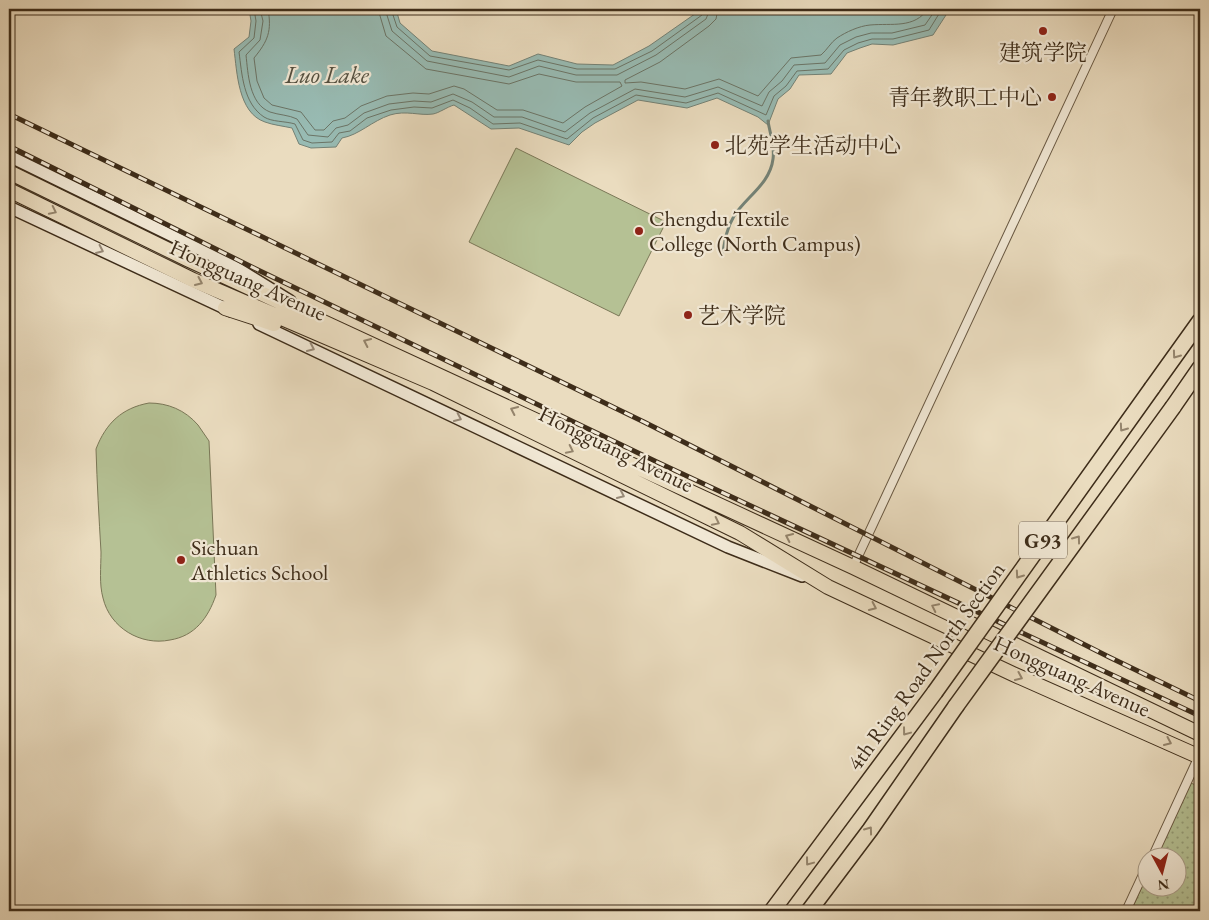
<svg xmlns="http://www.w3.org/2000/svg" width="1209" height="920" font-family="'EB Garamond','Noto Serif SC',serif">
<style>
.grass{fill:url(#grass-dots);stroke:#7a7757}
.garden{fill:#b5c194;stroke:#7a7757}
.water{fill:#98bbb3;stroke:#748276}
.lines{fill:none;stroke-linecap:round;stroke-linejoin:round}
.shore{stroke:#6b7466;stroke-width:1}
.stream{stroke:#748276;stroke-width:3}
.minor-casing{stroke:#695943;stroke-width:10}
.secondary-casing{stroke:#3e2d1a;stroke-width:14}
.trunk-casing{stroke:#3e2d1a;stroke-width:16}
.motorway-casing{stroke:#3e2d1a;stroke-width:18}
.minor{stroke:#f1e8d5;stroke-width:8}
.secondary{stroke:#f1e8d5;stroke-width:11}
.trunk{stroke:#eadcbf;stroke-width:14}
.motorway{stroke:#eadcbf;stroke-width:15}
.rail-casing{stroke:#3e2d1a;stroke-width:5}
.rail{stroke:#f1e8d5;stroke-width:3;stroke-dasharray:9;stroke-linecap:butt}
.motorway-bridge-casing{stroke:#3e2d1a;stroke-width:18;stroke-linecap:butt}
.motorway-bridge{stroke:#eadcbf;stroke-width:15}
.oneway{stroke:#94846c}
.oneway2{stroke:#988a78}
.poi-dot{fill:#8f2418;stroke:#f1e8d5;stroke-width:2}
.labels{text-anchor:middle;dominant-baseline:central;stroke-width:4.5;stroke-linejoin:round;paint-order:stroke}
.shield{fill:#f1e8d5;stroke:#746552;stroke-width:1}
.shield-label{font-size:21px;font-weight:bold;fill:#3e2d1a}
.poi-label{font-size:22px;fill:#3e2d1a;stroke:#f1e8d5;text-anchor:start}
.street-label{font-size:22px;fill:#3e2d1a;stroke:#f1e8d5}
.water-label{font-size:24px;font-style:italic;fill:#545040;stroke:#f1e8d5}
</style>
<defs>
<pattern id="grass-dots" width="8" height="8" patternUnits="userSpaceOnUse" patternTransform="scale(1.25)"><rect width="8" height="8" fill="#b5c194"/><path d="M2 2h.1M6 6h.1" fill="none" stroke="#959d78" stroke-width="1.8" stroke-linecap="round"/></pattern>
</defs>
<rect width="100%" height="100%" fill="#eadcbf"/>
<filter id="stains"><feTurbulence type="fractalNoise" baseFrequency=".004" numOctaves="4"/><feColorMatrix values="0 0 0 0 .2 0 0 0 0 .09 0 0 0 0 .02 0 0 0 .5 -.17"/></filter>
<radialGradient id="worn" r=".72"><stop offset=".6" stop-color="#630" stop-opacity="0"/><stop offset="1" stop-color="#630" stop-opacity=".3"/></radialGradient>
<path class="grass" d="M1191,783L1200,787V911H1131L1146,878V888H1176V858L1156,857Z"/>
<path class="garden" d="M516,148L666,222L619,316L469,242Z
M149,403C168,403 185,410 198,425C202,430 205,436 209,441L216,595C208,618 195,636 170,640C141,646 110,628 103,598C99,584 101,567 101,552C99,518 97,483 96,449C106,423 122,408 149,403Z"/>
<path class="water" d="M249,9H396L400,23L432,51L509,66L538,54L577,64L613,65L649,46L702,9H948L946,15L933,35L893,45L872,44L860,48L847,53L831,74L799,75L790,89L778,99L768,125L758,117L717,98L687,108L638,100L595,123L582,132L569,145L519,128L491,129L454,105C447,107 439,113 433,114C420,116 406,110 390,115C372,121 359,135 342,138L336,147L311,148L299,144L292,128C283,126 273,125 265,122C238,113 237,72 234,49L249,37L251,21Z"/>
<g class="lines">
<path class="shore" d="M254,9L256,21L254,38L239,52C242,74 243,103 264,117C272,122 285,121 295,124L303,140L312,143L332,142L339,133L350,131L367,118L391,110L414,107L432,108L453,100L470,108L493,124L520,123L567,139L593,118L636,95L686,103L718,93L766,115L774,96L786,86L797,71L828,69L844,50L858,43L872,39H893L929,30L942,9
M260,9L263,21L260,40L246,55C248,73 249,104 270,112C279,115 289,115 297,119L308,135L328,137L336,128L348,125L364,113L389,104L414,101L431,102L453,94L472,102L494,117H522L565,132L590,113L635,89L685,97L718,87L762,106L769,92L782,81L794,65L825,63L840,45L856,37L871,33H892L925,25L936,9
M268,9C272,31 268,41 254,58L257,81L264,98L272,105L301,112L315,130H324L333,121L345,118L361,106L387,96L413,93L429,94L454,86L464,89L497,110H523L563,123L585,107L622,86L620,82H576L539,74L509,84L426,69L386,36L378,9
M385,9L392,31L427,61L509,77L539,66L576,75H617L656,55L706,19L710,9
M391,9L397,27L430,56L509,70L538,60L577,69H615L652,51L702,15L704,9
M718,9L716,19L709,26L660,62L625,80V83L641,82L685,89L719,79L758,96L791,58L821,55C827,50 831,42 837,38C846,32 859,26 870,25C892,23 914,29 928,9"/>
<path class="stream" d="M723,252C725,239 727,228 734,216C746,197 770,184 773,159C775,146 770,134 768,121"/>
<defs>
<path id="minor" d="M853,567L1113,9
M1152,858L1199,756
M1126,911L1146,868"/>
<path id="secondary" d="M9,156L230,264L290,301
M9,207L231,311
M259,324L728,547L802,576"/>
<path id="trunk" d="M9,172L187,259L853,567L1200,734
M9,190L193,280L433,383L740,533L828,587L1013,674L1200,757
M225,308L274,324"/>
<path id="motorway" d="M1152,388L1200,321
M1173,407L1200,368
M772,911L935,692
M809,911L870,830L956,706"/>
</defs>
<use href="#minor" class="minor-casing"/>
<use href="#secondary" class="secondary-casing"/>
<use href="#trunk" class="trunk-casing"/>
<use href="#motorway" class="motorway-casing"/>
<use href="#minor" class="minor"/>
<use href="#secondary" class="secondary"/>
<use href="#trunk" class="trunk"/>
<use href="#motorway" class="motorway"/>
<defs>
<path id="rail" d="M9,114L644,422L1109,657L1200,701
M9,146L258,270L657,462L1200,716"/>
</defs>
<use href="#rail" class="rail-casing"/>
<use href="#rail" class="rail"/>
<defs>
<path id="motorway-bridge" d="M935,692L1152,388
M956,706L1173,407"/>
</defs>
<use href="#motorway-bridge" class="motorway-bridge-casing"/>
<use href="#motorway-bridge" class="motorway-bridge"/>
</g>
<defs><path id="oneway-chevron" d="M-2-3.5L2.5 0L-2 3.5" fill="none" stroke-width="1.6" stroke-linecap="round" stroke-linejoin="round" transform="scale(1.25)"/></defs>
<g class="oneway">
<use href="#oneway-chevron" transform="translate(53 211) rotate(26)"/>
<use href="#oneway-chevron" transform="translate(199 282) rotate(24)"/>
<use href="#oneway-chevron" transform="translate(367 342) rotate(-155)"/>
<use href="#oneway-chevron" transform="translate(1176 355) rotate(126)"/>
<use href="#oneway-chevron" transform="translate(514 410) rotate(-155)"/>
<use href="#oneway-chevron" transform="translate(1123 428) rotate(125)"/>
<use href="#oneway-chevron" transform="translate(570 450) rotate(26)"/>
<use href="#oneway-chevron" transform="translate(716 522) rotate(26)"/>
<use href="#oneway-chevron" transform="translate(789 537) rotate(-155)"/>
<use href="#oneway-chevron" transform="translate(1077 539) rotate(-54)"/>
<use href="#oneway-chevron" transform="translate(1019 575) rotate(125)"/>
<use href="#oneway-chevron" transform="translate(873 607) rotate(25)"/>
<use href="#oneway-chevron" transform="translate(935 607) rotate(-154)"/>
<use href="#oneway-chevron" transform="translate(1019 677) rotate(24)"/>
<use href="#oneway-chevron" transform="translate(906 732) rotate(127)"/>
<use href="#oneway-chevron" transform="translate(1168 742) rotate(24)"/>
<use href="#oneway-chevron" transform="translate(869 830) rotate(-54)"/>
<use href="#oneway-chevron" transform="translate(809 862) rotate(127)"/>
</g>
<g class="oneway2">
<use href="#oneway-chevron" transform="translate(100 250) rotate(25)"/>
<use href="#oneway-chevron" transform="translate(311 348) rotate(25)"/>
<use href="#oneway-chevron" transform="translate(458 418) rotate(25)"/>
<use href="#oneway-chevron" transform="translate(621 495) rotate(25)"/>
</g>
<g class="poi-dot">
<circle cx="1043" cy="31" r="5"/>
<circle cx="1052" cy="97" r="5"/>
<circle cx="715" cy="145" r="5"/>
<circle cx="639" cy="231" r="5"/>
<circle cx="688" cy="315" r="5"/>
<circle cx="181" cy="560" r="5"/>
</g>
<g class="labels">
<rect class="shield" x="1019" y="521.5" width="48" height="37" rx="4"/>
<g class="shield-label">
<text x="1043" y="540">G93</text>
</g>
<g class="poi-label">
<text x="1043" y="52" text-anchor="middle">建筑学院</text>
<text x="1042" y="97" text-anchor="end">青年教职工中心</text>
<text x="725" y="145">北苑学生活动中心</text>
<text x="649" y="218">Chengdu Textile<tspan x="649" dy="25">College (North Campus)</tspan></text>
<text x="698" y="315">艺术学院</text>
<text x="191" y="547">Sichuan<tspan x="191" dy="25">Athletics School</tspan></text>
</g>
<g class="street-label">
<text transform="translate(248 280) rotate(24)">Hongguang Avenue</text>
<text transform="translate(616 449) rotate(26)">Hongguang Avenue</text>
<text transform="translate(926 666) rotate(-54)">4th Ring Road North Section</text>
<text transform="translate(1072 676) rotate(24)">Hongguang Avenue</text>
</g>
<g class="water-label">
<text x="327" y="74">Luo Lake</text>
</g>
</g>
<rect width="1209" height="920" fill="none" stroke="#eadcbf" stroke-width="30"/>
<rect x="10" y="10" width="1189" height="900" fill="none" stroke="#3e2d1a" stroke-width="2.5"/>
<rect x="15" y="15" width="1179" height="890" fill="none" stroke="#3e2d1a"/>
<g transform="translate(1162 872) rotate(173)"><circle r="24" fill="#f1e8d5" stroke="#a99d8a"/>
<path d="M0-4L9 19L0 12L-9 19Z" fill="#8f2418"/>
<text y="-8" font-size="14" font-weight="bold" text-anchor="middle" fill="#3e2d1a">N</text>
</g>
<rect width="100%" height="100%" filter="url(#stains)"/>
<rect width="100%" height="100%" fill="url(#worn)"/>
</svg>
